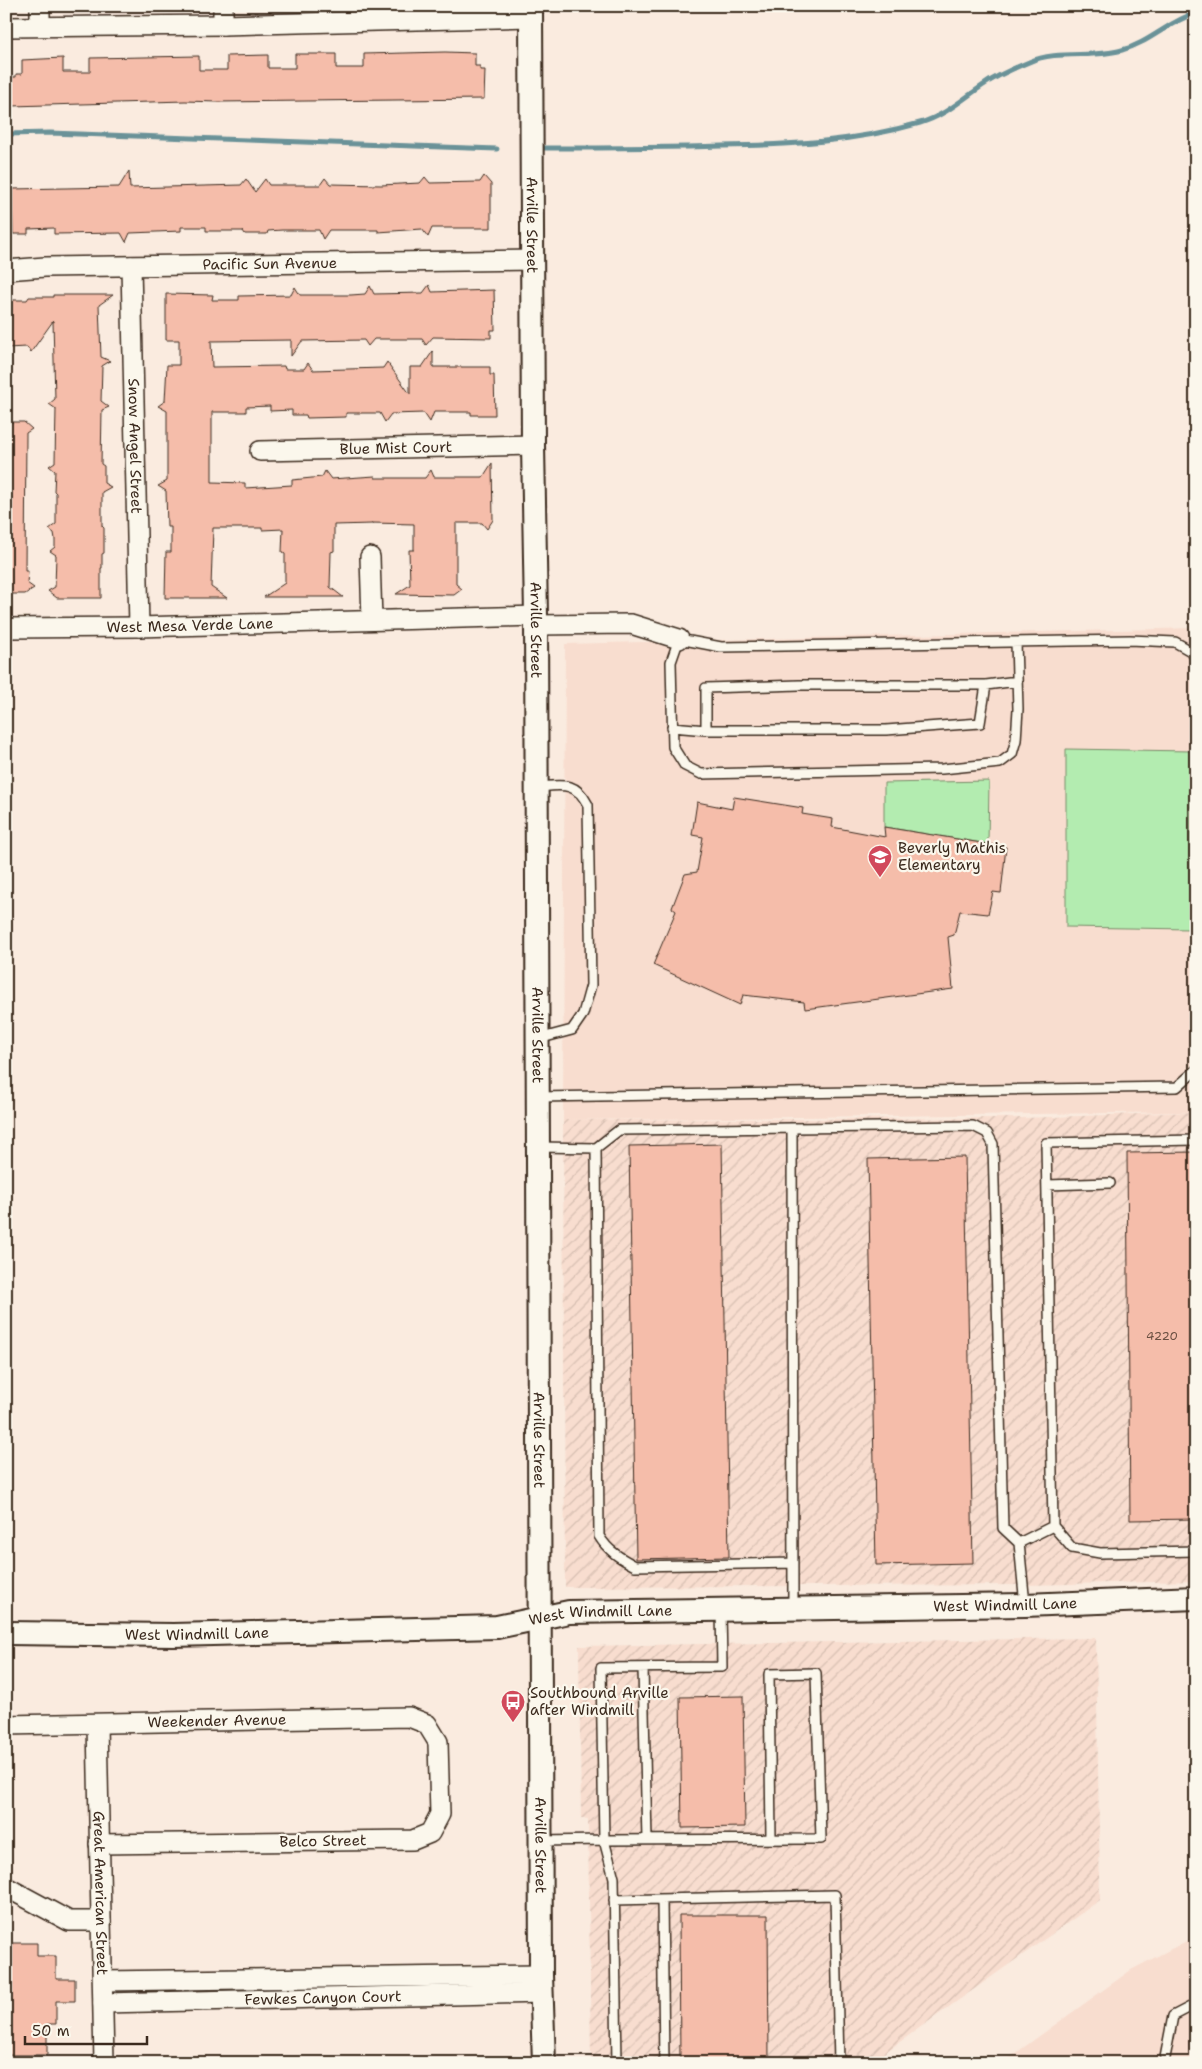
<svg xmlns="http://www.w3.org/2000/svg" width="1202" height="2069" font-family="'Shantell Sans',sans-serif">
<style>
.built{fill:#f8ddcf}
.industrial{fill:url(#industrial-furrows)}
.green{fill:#b3ecb0;stroke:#778b67}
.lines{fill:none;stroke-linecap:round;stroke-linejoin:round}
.stream{stroke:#6a9298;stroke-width:5}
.building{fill:#f5bdaa;stroke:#3b2a1e}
.service-casing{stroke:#3b2a1e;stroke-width:12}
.minor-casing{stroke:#3b2a1e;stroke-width:22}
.tertiary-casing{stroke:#3b2a1e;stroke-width:26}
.service{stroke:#fbf7ec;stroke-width:9}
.minor{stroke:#fbf7ec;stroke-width:19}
.tertiary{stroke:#fbf7ec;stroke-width:22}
.labels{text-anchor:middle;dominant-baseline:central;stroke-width:4.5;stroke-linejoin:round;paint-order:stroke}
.number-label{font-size:12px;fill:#6a4f41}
.street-label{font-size:15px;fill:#3b2a1e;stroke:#fbf7ec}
.poi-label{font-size:15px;fill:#3b2a1e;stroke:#fbf7ec;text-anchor:start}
</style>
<defs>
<pattern id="industrial-furrows" width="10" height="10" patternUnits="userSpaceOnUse" patternTransform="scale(1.25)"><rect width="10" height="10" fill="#f8ddcf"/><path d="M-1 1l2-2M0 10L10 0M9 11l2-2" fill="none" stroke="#d6beb1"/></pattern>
</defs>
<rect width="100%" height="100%" fill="#faebdf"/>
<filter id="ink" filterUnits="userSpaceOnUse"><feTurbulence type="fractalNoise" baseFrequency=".02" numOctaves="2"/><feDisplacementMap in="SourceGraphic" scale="10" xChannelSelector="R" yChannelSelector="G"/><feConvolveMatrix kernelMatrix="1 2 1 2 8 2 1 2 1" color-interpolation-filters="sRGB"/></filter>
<g filter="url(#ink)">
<path class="built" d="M1196,628V1112L563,1120L565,644Z
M1196,1936V2063H1002L1131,1970Z"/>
<path class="industrial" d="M1196,1112V1581L1025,1585L565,1587L563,1120L1023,1118Z
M1096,1638L1100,1900L870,2063H591L588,1819L581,1818L579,1646Z"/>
<path class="green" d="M1066,749L1191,751L1190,929L1066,927Z
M989,781L988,844L884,827V783Z"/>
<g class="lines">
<path class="stream" d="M6,134L50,133L497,149
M540,148C601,148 661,148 722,146C791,145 854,142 920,123C943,117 963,99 982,86C996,76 1012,69 1029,62C1058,49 1092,59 1122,50C1149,43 1169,21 1196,13"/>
</g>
<path class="building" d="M445,52L475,53V66H480V70H485L484,99L217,102L185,101L12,106V77H16V74H22V60L63,58V72H90V58L199,56V70H227V56L268,55V68H295V54H336V68H364V54Z
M129,171L130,188L241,185L246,179L255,192L265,179L269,185H320L325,178L330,184L381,185L420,183L425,177L430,183L480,182L484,176L491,184V228H432L428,237L422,229L378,232V230H329L323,239L319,230H282L268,231L267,234H245L243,231H206V227H181V231L130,233L126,242L121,233L54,234V228L28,229V234H13L12,189L119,187Z
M429,285L432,292L494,290L495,330H491V338L433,337L426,345L422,339H374L368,346L364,340L302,341L291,356V340L211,341L212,367L284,366L285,369H304L308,363L313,370L383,368L387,362L410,394V367H422L433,351V367H490V375H494L495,415H471V412H434L430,422L424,413L391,414L385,422L380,413H346V417L307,418L306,415H292V410L270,411V406L246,407V412H212V482L245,483V488L292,485V480L322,477L325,471L331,479L375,476V478H425L431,470L434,477H483L492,463L493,520L487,529L482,523H456V584L462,589L454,595L396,594L410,585L409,550H414V524L372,523V524L334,525V551L331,552L330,587L343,597H264L285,583V554L282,552L283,529L262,530V528H213L211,587L227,598H165L166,552H171V527H167L166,491L158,486L167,481V411L158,406L165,401L167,365H179V340H166V294L213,295L212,300H239V296L291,295L295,287L300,295H351L365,294L370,286L374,294L423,293Z
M53,295H113L99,305L101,357L110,361L102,366L101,401L109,407L102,410L101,464L104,466V483L111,487L102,492V526L104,528V553L102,554V568H101V598H57L48,591L55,587L56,555L50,551L55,547V539L54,533L49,529L56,524V493L54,491L55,471L49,466L55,462L56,409L49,404L55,399L53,321L31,352L27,347L6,348V300H27L29,297H53Z
M6,422H24L32,429L26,433L25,571H28L27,583L34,588L25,594H6Z
M734,797L803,808L802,814L833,819L832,827L885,837L884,827L1006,847L1001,893L993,892L988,914L960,911L954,935L948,937L953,989L805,1009L804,1002L743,995L740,1005L653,965L676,911L672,908L685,874L697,872L703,837L692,835L697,802L732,809Z
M722,1144L729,1557L636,1559L629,1146Z
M1196,1152V1519L1130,1520L1127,1153Z
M965,1157L973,1563L876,1565L868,1159Z
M743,1696L745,1827L682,1828L680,1697Z
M679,1915H768L769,2063H680Z
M6,1943H37V1956H56V1979H75V2001H56V2024H47V2055H6Z"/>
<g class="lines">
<defs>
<path id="service" d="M1016,642L1018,709L1016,740L1012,754L1000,763L942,769L701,774L685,766L673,747L671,662L679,639L721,647L1130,640L1175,642L1196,654
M672,727L706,730H886L980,723L986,685
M706,730V688L799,685H986L1017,681
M538,787C562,785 576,781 588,805L591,985L583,1014L572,1030L538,1039
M538,1097L1177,1087L1196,1070
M792,1128L973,1126L987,1133L993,1144L1003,1528L1019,1543L1025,1605
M1196,1140L1046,1143L1053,1526L1072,1548L1100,1553L1196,1551
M539,1147L596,1148L619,1130L792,1128L793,1608
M596,1148L599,1536C608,1551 620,1558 635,1566L793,1563
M1047,1185L1110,1183
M1019,1543L1053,1526
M643,1668L647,1840
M541,1841L604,1840L601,1668L722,1667L721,1609
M662,1899L664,2063
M614,1900L835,1895L839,2063
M617,2063L614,1878L604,1840C677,1839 749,1840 821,1839L816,1673L769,1674L771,1839
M1164,2063L1173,2016L1196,2004"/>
<g id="minor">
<path d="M40,6V26"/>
<path d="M223,6V25"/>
<path d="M6,27L223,25L531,17"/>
<path id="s1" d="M131,266L139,627"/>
<path id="s2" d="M6,270L45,267L533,260"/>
<path id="s3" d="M260,451L533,445"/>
<path d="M370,557L372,620"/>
<path d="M536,625L631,624L679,639"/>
<path id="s4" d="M6,628L139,627L536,616"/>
<path id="s5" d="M97,1724L104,2063"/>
<path id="s6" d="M6,1725L409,1717L427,1724L438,1742L440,1814L430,1833L413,1840L99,1844"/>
<path d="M6,1887L69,1921H101"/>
<path d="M103,1981L541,1975"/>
<path id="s7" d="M103,2003L542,1993"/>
</g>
<g id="tertiary">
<path id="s8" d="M531,6L533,445L536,616L541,1975L544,2063"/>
<path id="s9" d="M6,1633L173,1635L497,1627L569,1612L1025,1605L1196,1598"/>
</g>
</defs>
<use href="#service" class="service-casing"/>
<use href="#minor" class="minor-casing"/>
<use href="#tertiary" class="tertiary-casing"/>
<use href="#service" class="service"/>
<use href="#minor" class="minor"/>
<use href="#tertiary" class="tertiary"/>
</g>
</g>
<defs>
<symbol id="school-pin" viewBox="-11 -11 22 30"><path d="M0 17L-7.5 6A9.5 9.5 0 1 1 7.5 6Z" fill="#d1495b" stroke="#fbf7ec"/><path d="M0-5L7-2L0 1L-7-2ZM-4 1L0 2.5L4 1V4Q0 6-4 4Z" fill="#fff"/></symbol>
<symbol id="bus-pin" viewBox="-11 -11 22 30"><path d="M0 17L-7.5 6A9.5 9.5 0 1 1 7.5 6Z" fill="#d1495b" stroke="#fbf7ec"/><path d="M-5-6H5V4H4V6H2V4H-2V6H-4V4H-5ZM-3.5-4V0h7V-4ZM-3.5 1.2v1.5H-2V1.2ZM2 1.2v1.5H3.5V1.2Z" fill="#fff"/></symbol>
</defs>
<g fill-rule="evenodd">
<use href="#school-pin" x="866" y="843" width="28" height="38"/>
<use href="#bus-pin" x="499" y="1688" width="28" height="38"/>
</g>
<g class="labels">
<g class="number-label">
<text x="1162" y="1336">4220</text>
</g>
<g class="street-label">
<text stroke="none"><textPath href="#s8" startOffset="219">Arville Street</textPath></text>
<text stroke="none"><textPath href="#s2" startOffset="264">Pacific Sun Avenue</textPath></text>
<text stroke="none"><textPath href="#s1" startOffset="180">Snow Angel Street</textPath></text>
<text stroke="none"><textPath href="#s3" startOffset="136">Blue Mist Court</textPath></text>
<text stroke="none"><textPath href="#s4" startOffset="184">West Mesa Verde Lane</textPath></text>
<text stroke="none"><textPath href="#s8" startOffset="624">Arville Street</textPath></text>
<text stroke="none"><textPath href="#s8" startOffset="1029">Arville Street</textPath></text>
<text stroke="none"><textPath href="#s8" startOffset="1434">Arville Street</textPath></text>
<text stroke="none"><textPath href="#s9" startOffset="1001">West Windmill Lane</textPath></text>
<text stroke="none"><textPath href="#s9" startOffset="596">West Windmill Lane</textPath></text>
<text stroke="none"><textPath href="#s9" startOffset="191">West Windmill Lane</textPath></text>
<text stroke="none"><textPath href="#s6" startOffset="211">Weekender Avenue</textPath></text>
<text transform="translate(323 1841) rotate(-1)">Belco Street</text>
<text stroke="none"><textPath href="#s8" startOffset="1839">Arville Street</textPath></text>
<text stroke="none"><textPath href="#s5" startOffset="169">Great American Street</textPath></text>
<text stroke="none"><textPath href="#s7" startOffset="220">Fewkes Canyon Court</textPath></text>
</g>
<g class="poi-label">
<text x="898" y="848">Beverly Mathis<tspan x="898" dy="17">Elementary</tspan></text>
<text x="530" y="1693">Southbound Arville<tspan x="530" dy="17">after Windmill</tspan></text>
</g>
</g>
<rect width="1202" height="2069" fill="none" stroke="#fbf7ec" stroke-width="25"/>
<rect x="12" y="12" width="1177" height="2044" fill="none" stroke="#3b2a1e" stroke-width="2" filter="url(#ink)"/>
<path d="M25 2036v8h122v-8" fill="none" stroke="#3b2a1e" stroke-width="2.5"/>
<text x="32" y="2036" font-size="15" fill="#3b2a1e" stroke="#fbf7ec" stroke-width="4" paint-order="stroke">50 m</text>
</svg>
